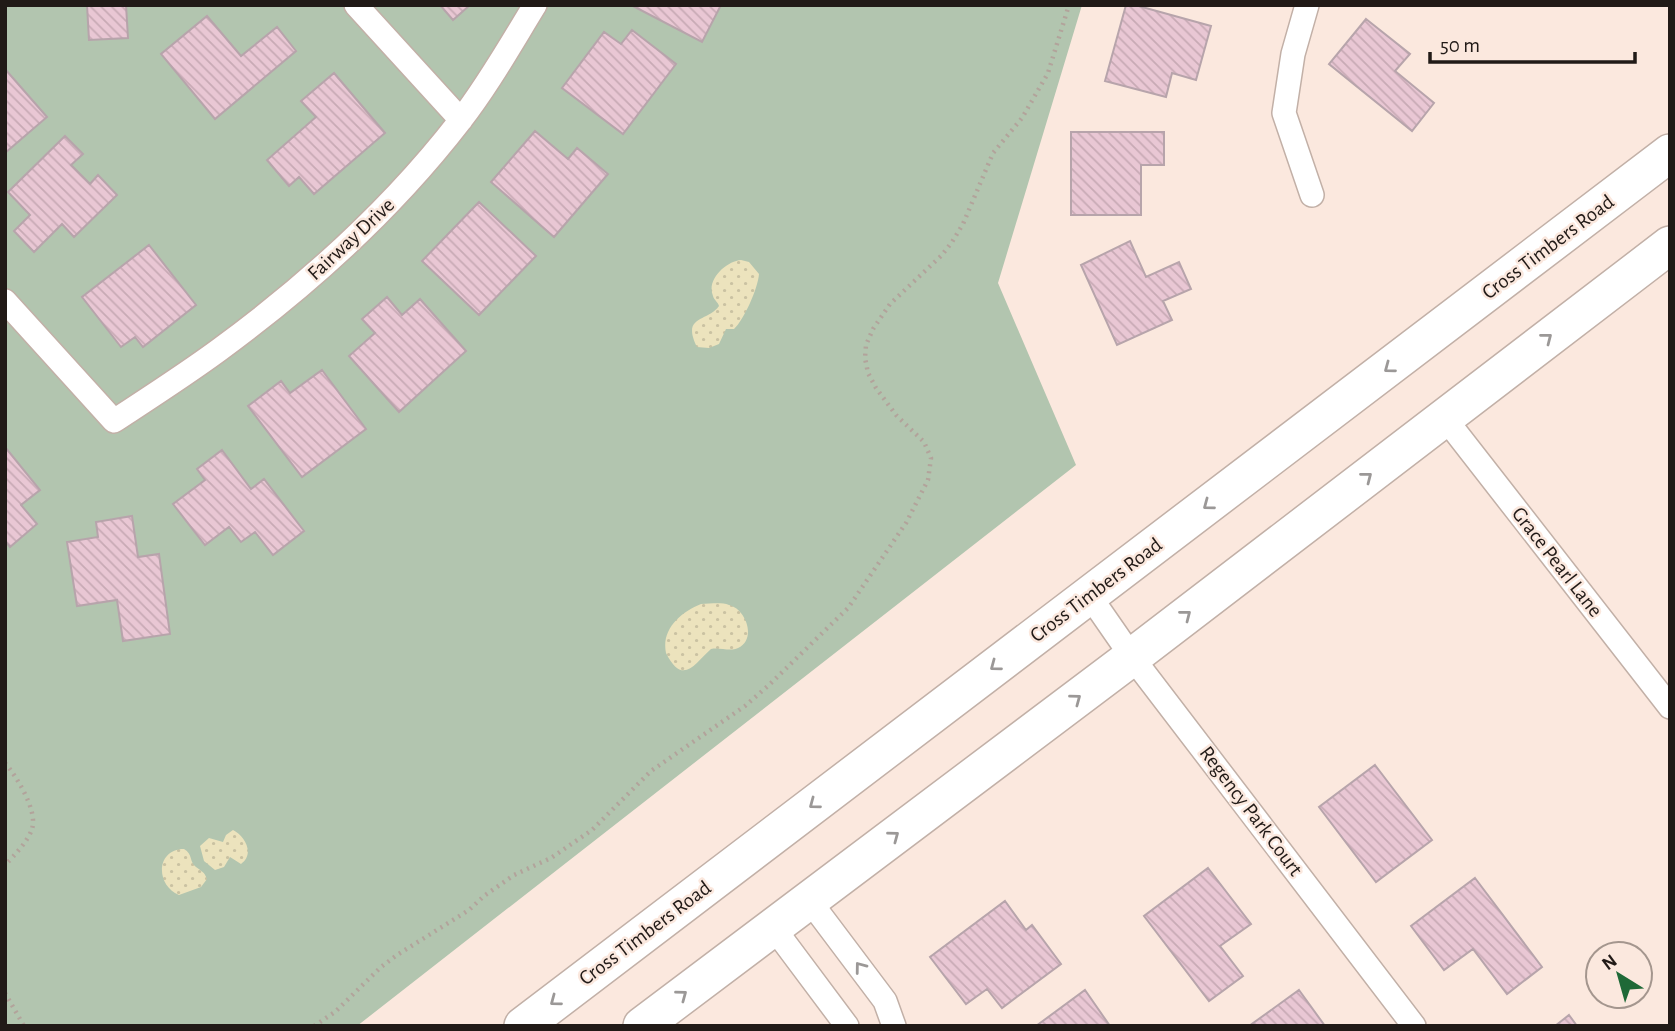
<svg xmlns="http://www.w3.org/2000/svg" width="1675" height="1031" font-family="'Alegreya Sans',sans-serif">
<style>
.grass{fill:#b2c5af}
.sand{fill:url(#sand-dots)}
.building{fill:url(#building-back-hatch);stroke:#b7a4ab;stroke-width:2}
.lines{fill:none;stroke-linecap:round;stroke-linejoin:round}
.street-casing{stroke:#c2b0a7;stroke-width:26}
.primary-casing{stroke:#c2b0a7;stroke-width:40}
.path{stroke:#b2a39b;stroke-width:4.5;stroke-dasharray:2 5;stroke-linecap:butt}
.street{stroke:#fff;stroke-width:23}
.primary{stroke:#fff;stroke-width:37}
.oneway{stroke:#9b9897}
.labels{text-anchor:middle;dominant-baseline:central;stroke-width:5;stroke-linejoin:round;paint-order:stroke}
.street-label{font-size:21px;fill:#211a17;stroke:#fbe8de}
</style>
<defs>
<pattern id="sand-dots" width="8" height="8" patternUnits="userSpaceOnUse" patternTransform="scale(1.75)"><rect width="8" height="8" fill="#ece3bd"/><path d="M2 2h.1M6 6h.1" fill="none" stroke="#cac2a2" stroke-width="1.8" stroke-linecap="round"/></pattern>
<pattern id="building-back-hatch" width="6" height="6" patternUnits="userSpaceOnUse" patternTransform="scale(1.75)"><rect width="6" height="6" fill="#e9c7d4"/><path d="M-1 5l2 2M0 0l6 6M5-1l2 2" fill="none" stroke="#c8aab5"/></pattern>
</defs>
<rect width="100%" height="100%" fill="#fbe8de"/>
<path class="grass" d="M5,5H1082L998,283L1076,465L357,1026H5Z"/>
<path class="sand" d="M741,260L749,262L759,274C758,288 744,320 734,329H726L719,344L709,348L697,347C681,315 708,322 719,306C718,302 714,300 713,296C706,279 727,261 741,260Z
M701,604C710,604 721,602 729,605C746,609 757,639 738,648C730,652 720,647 711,649C695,663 683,687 666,653C661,629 681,612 701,604Z
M233,830C245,836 255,854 241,864L230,857L224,867L215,870L204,861L200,846L209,838L223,842L226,835Z
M184,849C193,854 189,862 196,867C202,872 204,871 207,879L201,887L179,895C155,885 156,849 184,849Z"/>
<path class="building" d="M87,5H126L128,38L89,40Z
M440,5H470L453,20Z
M631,5H721L702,42Z
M1126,5H1135L1211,26L1196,80L1172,73L1166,97L1105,81Z
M207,16L241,56L277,27L296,51L215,119L161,54Z
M1366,19L1410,54L1395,71L1434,103L1412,131L1329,64Z
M632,30L676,64L623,134L562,88L604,32L621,44Z
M5,69L47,117L5,153Z
M334,73L385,133L314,194L299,177L289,186L267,160L316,117L301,101Z
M535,131L568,159L577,148L608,174L554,237L491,182Z
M1071,132H1164V165H1141V215H1071Z
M65,136L83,154L71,165L90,184L98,175L117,195L74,237L62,224L34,252L14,231L30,215L8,192Z
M479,202L536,256L479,315L422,261Z
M1130,241L1146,277L1179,262L1191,289L1163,301L1172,320L1117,345L1081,265Z
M149,245L196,305L143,347L135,337L121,347L82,297Z
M387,297L402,315L420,299L466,351L399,412L349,356L375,333L362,319Z
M322,370L366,429L302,477L248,406L281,381L290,393Z
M5,447L40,490L21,505L37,524L10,547L5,541Z
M222,450L251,489L264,479L304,531L273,555L255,532L241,542L229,527L205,545L173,504L205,480L197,469Z
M132,516L138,557L159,554L170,634L123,641L117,600L77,606L67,542L98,537L96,522Z
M1375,765L1432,840L1376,882L1319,807Z
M1208,868L1251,924L1220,946L1243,976L1209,1001L1144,916Z
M1475,878L1542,967L1507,994L1473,949L1444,970L1411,926Z
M1005,901L1026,930L1032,925L1061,964L1002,1008L987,989L966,1004L930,957Z
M1085,990L1110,1026H1036Z
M1299,990L1325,1026H1249Z
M1569,1015L1577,1026H1555Z"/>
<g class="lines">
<defs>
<path id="street" d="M356,5L461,120
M1307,5L1293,54L1284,113L1312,195
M5,301L114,421C149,398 185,375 219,350C309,284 392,209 460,121C488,85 511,44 535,5
M1444,417L1670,707
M1089,595L1132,657L1414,1026
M809,900L885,1001L894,1026
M773,927L847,1026"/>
<path id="primary" d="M523,1026L1670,153
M642,1026L1132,657L1670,245"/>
</defs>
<use href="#street" class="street-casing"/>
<use href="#primary" class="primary-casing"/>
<path class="path" d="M5,763C17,777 38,811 32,829C28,841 15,855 5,865
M5,993L24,1026
M314,1026L335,1012L381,967L397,955L469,910L484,896L514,875L551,858L592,830L651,771L745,706L769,685L848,608L906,523L928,480L931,458L924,442L896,415L876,388L868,373L865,358L866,345L873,329L890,304L942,255L952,242L963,224L993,153L1022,118L1048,73L1069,5"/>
<use href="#street" class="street"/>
<use href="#primary" class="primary"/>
</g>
<defs><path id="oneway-chevron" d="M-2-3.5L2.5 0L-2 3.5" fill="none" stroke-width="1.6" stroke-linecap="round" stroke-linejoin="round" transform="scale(1.75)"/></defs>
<g class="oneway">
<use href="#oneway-chevron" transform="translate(1547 338) rotate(-38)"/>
<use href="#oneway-chevron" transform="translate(1389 368) rotate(143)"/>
<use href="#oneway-chevron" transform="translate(1367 477) rotate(-38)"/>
<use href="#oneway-chevron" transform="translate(1208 505) rotate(143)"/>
<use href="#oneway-chevron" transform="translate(1186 615) rotate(-38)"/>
<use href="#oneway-chevron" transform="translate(995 666) rotate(143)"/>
<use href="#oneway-chevron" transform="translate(1076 699) rotate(-37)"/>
<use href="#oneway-chevron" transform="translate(814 804) rotate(143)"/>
<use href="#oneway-chevron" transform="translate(894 836) rotate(-37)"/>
<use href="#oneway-chevron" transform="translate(860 967) rotate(-127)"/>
<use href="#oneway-chevron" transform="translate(682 995) rotate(-37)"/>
<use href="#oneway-chevron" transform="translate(555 1001) rotate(143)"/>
</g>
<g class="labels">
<g class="street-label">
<text transform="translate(351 239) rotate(-43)">Fairway Drive</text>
<text transform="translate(1548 247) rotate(-37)">Cross Timbers Road</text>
<text transform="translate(1557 562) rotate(52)">Grace Pearl Lane</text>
<text transform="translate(1096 590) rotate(-37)">Cross Timbers Road</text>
<text transform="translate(1251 811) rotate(53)">Regency Park Court</text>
<text transform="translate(645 933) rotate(-37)">Cross Timbers Road</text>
</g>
</g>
<rect width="1675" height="1031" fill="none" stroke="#211a17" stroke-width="14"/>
<g transform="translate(1619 975) rotate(323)"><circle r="33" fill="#fbe8de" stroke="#a4968e" stroke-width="2"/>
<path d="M0-5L12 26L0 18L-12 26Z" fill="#1f6937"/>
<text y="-10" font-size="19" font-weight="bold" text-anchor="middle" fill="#211a17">N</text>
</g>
<path d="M1430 52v10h205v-10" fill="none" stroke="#211a17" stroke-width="3.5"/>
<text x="1440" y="52" font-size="21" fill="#211a17" stroke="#fbe8de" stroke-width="5" paint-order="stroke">50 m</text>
</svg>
